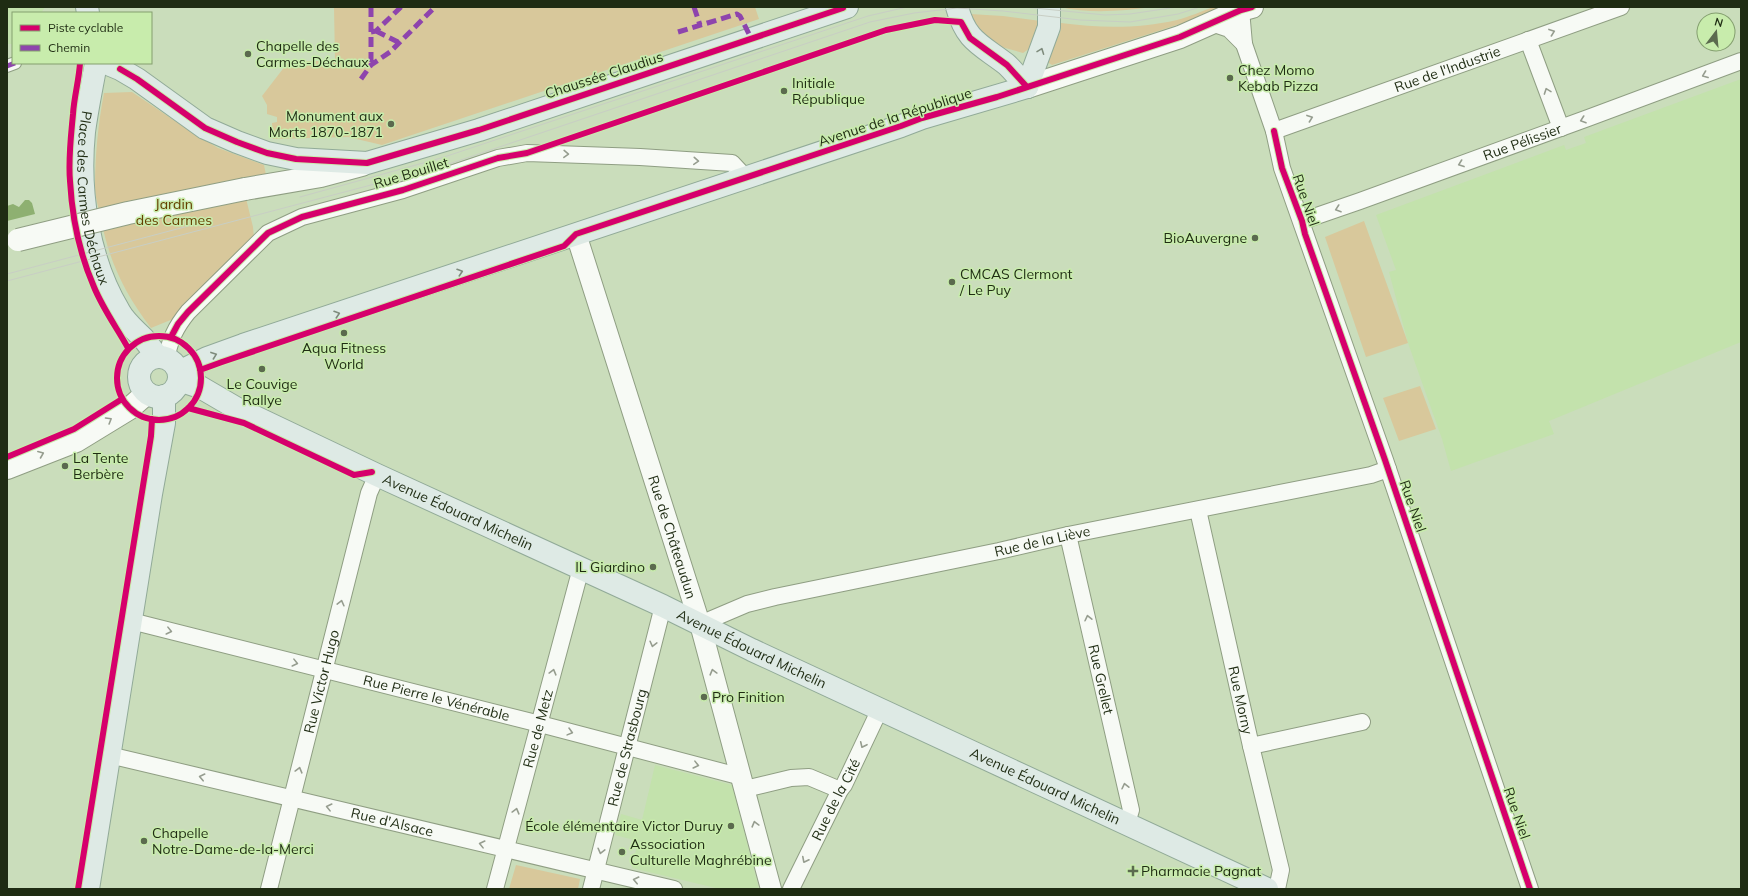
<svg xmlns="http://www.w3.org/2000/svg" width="1748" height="896" font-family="Mulish,sans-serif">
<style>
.built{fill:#c3e2ac}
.green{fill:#d8c89b}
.water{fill:#8eb071}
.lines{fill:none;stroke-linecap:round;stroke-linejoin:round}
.pedestrian-casing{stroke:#8f9e83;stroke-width:14}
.minor-casing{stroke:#8f9e83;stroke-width:18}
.tertiary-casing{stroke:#8f9e83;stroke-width:22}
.secondary-casing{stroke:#8f9e83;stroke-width:24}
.primary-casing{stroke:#91aa98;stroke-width:24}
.pedestrian{stroke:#f7faf5;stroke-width:12}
.minor{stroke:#f7faf5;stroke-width:16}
.tertiary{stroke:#f7faf5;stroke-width:20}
.secondary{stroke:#f7faf5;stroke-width:22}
.primary{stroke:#deeae5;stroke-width:22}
.tram{stroke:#c8cec4;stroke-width:1}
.secondary-bridge-casing{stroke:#8f9e83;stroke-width:24;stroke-linecap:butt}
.secondary-bridge{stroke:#f7faf5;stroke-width:22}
.quiet{stroke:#8e44ad;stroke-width:5;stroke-dasharray:10 5;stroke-linecap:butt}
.cycleway-casing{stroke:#c8ecac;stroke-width:8}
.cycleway{stroke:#d6006c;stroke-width:6}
.oneway{stroke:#969d8f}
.oneway2{stroke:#7e8b7c}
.poi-dot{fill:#5b6a4e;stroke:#c8ecac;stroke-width:1.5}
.labels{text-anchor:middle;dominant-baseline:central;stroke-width:3;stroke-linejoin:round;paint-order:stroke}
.poi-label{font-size:14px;fill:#1f2c13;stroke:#c8ecac;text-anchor:start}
.street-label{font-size:14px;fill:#1f2c13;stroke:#c8ecac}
.park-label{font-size:14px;fill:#654001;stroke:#c8ecac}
</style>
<rect width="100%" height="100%" fill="#caddbb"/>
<path class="built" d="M7,7H45L41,13H13V44H7Z
M1741,79V342L1549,421L1554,434L1451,471L1442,439L1408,343L1389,272L1396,270L1376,215L1564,145L1566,150L1586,143L1584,137Z
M655,765L732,785L759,889H720L632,868L638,841L615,835L621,814L642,820Z"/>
<path class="green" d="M334,7H755L759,19L382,145L348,137L273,139L272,123L277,122V117L267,114V105L262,96L289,61H335Z
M1060,7H1153C1122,11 1090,14 1060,7Z
M1214,7L1230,8L1052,65L1046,61L1060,33L1061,23C1099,28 1138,29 1177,20C1189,17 1202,11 1214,7Z
M970,14L1003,16L1041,21L1033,46L1023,53L991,44L978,33Z
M132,92L181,125L218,148L264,165L266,175L241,178L253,227L254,238L204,286L173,319L151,328C123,291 108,259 100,214C98,206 95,196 95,187C95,156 98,124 104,93Z
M1364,221L1408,343L1366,357L1325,237Z
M1420,386L1436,429L1399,441L1383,398Z
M516,865L580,879L578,889H509Z"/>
<path class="water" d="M25,200H29L32,203L35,214L7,221V206L13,204L19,207Z"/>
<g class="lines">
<defs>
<path id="pedestrian" d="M7,66L15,63"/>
<g id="minor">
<path d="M1239,7L1241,10L1244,44L1274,131L1282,168L1385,460L1530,889"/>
<path d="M1211,23L1229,29L1244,44"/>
<path d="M1528,40L1561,128"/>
<path id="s1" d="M1274,131L1621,7"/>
<path id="s2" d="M1302,221L1360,201L1588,118L1741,61"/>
<path d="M166,358C171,338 175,328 188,312L268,233L302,217L403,190L498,158L527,153L640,157L732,163L746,178"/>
<path id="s3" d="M1198,510L1251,746L1281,870L1277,889"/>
<path id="s4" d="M1068,535L1131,810L1127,823"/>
<path id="s5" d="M131,621L540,724L742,777"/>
<path id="s6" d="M700,624L747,604L775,597L999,551L1068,535L1371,475L1388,469"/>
<path d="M1251,746L1362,722"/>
<path id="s7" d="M109,755L674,889"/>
<path d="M745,789L791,778L809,777L840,790"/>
<path id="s8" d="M269,889L369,493L377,475"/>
<path id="s9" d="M495,889L581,568"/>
<path id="s10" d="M591,889L663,606"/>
<path id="s11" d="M791,889L840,790L844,785L880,709"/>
</g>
<g id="tertiary">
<path id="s12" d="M576,234L700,624L771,889"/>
</g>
<path id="secondary" d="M1027,87L1180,37L1241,10L1252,7
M245,189L321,176L362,165
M7,468L76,441L130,408L147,393"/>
<g id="primary">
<path d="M87,7L88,13"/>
<path d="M957,7C966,41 980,44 1006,64C1014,71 1020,80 1027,87"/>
<path id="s13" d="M96,63C92,86 87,109 84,132C78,192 88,259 119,311C125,322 134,329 143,338C148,344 153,351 158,357"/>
<path d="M100,63L108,64L120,69L137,79L205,128L237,142L267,153L296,159L367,163L479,130L847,7"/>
<path d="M1027,87L1049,27V7"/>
<circle cx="159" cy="377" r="20"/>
<path d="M179,372L207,358L243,345L901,126L922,118L1027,87"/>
<path id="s14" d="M179,380L200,387L236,408L377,475L663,606L752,650L1267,889"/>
<path d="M88,889L151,494L164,423V396"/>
</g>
</defs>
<use href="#pedestrian" class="pedestrian-casing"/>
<use href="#minor" class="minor-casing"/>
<use href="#tertiary" class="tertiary-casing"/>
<use href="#secondary" class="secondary-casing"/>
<use href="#primary" class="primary-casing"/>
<use href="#pedestrian" class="pedestrian"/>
<use href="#minor" class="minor"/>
<use href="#tertiary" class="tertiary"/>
<use href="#secondary" class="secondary"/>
<use href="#primary" class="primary"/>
<path class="tram" d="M1024,7L1105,15L1130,14L1177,7
M300,197L441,158L868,16L907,7
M7,274L196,224
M7,281L443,166L870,22L914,13L957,8L1003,11L1080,20L1130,22L1178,14L1200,7"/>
<defs>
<path id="secondary-bridge" d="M18,240L128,213L245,189"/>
</defs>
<use href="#secondary-bridge" class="secondary-bridge-casing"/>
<use href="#secondary-bridge" class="secondary-bridge"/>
<path class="quiet" d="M371,7V65
M694,7L700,25
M376,31L398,42
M371,32L376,31L401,7
M678,32L737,14L740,16L751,38
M7,66L15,63
M361,79L371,65L390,52L435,7"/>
<defs>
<path id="cycleway" d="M80,63C79,80 74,97 73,114C71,136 68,159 70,181C72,216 80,255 94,287C103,309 117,328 128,348
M120,69L137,79L205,128L237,142L267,153L296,159L367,163L479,130L843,8
M1274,131L1282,168L1302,221L1305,234L1385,460L1530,889
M117 378a42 42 0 1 1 84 0a42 42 0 1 1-84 0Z
M171,337L178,324L188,312L268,233L302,217L403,190L498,158L527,153L886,30L935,20L961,22L970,38L1007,65L1027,87
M200,370L222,362L564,246L576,234L901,126L922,118L997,97L1180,37L1241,10L1252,7
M188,408L244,423L354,475L372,472
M7,457L74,429L122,399
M78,889L151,436L152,419"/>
</defs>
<use href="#cycleway" class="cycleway-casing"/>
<use href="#cycleway" class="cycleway"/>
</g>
<defs><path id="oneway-chevron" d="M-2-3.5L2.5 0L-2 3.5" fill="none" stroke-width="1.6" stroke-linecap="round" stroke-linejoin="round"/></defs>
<g class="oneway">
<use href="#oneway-chevron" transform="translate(1552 32) rotate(-20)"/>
<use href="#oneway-chevron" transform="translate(1705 75) rotate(159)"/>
<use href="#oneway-chevron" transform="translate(1547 91) rotate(-110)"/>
<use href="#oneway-chevron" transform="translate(1310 118) rotate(-20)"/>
<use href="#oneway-chevron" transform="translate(1583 120) rotate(161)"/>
<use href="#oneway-chevron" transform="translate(566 154) rotate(2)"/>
<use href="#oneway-chevron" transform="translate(696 161) rotate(4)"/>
<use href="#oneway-chevron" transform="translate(1461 164) rotate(160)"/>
<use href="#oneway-chevron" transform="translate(1338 209) rotate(161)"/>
<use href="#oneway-chevron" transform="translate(109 420) rotate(-31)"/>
<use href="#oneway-chevron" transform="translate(41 454) rotate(-22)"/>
<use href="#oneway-chevron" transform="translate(341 603) rotate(-76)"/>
<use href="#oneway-chevron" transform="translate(1088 618) rotate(-103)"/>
<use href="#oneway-chevron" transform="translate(169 631) rotate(14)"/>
<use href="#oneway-chevron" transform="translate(653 644) rotate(104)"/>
<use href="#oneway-chevron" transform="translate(295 663) rotate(14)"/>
<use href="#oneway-chevron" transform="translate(553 672) rotate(-75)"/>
<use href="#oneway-chevron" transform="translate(713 672) rotate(-105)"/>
<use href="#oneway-chevron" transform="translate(570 732) rotate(15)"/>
<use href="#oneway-chevron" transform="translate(863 745) rotate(115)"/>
<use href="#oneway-chevron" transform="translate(696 765) rotate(14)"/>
<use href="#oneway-chevron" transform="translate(299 770) rotate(-75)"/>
<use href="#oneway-chevron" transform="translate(202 777) rotate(-167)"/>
<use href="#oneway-chevron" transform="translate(1125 786) rotate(-103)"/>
<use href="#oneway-chevron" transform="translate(329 807) rotate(-166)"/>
<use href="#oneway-chevron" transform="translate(516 811) rotate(-75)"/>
<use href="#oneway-chevron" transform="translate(755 824) rotate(-105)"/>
<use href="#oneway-chevron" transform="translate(482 844) rotate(-166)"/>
<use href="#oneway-chevron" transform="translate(601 851) rotate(104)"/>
<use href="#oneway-chevron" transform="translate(805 860) rotate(117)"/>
<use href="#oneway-chevron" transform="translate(636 880) rotate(-167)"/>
</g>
<g class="oneway2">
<use href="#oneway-chevron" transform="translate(1041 51) rotate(-69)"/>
<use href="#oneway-chevron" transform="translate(460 272) rotate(-18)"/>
<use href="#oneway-chevron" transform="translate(337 314) rotate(-18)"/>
<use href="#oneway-chevron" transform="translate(214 355) rotate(-20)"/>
</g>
<g class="poi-dot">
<circle cx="248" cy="54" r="4"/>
<circle cx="1230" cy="78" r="4"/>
<circle cx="784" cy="91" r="4"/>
<circle cx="391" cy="124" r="4"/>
<circle cx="1255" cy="238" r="4"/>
<circle cx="952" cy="282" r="4"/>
<circle cx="344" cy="333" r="4"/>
<circle cx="262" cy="369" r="4"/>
<circle cx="65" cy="466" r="4"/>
<circle cx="653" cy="567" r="4"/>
<circle cx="704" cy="697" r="4"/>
<circle cx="731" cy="826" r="4"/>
<circle cx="144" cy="841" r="4"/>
<circle cx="622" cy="852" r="4"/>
<path d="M1131 865h4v4h4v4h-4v4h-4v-4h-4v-4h4z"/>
</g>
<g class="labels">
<g class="poi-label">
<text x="256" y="46">Chapelle des<tspan x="256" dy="16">Carmes-Déchaux</tspan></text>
<text x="1238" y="70">Chez Momo<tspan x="1238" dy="16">Kebab Pizza</tspan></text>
<text x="792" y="83">Initiale<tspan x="792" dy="16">République</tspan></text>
<text x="383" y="116" text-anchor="end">Monument aux<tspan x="383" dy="16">Morts 1870-1871</tspan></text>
<text x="1247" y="238" text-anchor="end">BioAuvergne</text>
<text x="960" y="274">CMCAS Clermont<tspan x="960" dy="16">/ Le Puy</tspan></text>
<text x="344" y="348" text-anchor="middle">Aqua Fitness<tspan x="344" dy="16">World</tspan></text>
<text x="262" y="384" text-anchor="middle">Le Couvige<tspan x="262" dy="16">Rallye</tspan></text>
<text x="73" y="458">La Tente<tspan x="73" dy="16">Berbère</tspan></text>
<text x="645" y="567" text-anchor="end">IL Giardino</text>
<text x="712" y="697">Pro Finition</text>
<text x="723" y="826" text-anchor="end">École élémentaire Victor Duruy</text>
<text x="152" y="833">Chapelle<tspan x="152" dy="16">Notre-Dame-de-la-Merci</tspan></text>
<text x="630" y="844">Association<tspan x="630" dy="16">Culturelle Maghrébine</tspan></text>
<text x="1141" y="871">Pharmacie Pagnat</text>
</g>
<g class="street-label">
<text stroke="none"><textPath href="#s1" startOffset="184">Rue de l'Industrie</textPath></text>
<text transform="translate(604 75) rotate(-18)">Chaussée Claudius</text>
<text transform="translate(895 117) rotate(-18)">Avenue de la République</text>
<text stroke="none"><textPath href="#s2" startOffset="234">Rue Pélissier</textPath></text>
<text transform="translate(411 173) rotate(-17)">Rue Bouillet</text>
<text stroke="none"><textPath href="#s13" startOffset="137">Place des Carmes Déchaux</textPath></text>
<text transform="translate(1306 200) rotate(71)">Rue Niel</text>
<text transform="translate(1413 506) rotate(71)">Rue Niel</text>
<text stroke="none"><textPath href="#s14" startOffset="309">Avenue Édouard Michelin</textPath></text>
<text stroke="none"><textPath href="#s12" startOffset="318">Rue de Châteaudun</textPath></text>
<text stroke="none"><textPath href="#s6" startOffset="353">Rue de la Liève</textPath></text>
<text stroke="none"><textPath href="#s14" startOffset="633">Avenue Édouard Michelin</textPath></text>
<text stroke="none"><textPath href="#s4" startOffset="148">Rue Grellet</textPath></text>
<text stroke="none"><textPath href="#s8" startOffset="214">Rue Victor Hugo</textPath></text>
<text stroke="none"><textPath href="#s5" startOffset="315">Rue Pierre le Vénérable</textPath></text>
<text stroke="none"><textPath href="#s3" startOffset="195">Rue Morny</textPath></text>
<text stroke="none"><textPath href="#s9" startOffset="166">Rue de Metz</textPath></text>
<text stroke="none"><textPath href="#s10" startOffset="146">Rue de Strasbourg</textPath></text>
<text stroke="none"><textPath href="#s14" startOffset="957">Avenue Édouard Michelin</textPath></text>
<text stroke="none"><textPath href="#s11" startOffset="100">Rue de la Cité</textPath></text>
<text transform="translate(1517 813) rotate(71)">Rue Niel</text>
<text stroke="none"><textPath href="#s7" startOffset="291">Rue d'Alsace</textPath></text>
</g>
<g class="park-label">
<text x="174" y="204">Jardin<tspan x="174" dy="16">des Carmes</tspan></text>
</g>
</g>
<rect width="1748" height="896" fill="none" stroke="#1f2c13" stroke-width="16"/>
<rect x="12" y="12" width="140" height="52" fill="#c8ecac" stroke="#849f6f"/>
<rect x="20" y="25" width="20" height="6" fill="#d6006c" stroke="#849f6f"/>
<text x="48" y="32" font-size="12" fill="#1f2c13">Piste cyclable</text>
<rect x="20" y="45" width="20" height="6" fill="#8e44ad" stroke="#849f6f"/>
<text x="48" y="52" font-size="12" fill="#1f2c13">Chemin</text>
<g transform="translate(1716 32) rotate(16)"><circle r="19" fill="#c8ecac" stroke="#849f6f"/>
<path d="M0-3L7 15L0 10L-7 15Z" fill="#5b6a4e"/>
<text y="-6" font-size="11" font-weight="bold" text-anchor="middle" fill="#1f2c13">N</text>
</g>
</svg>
